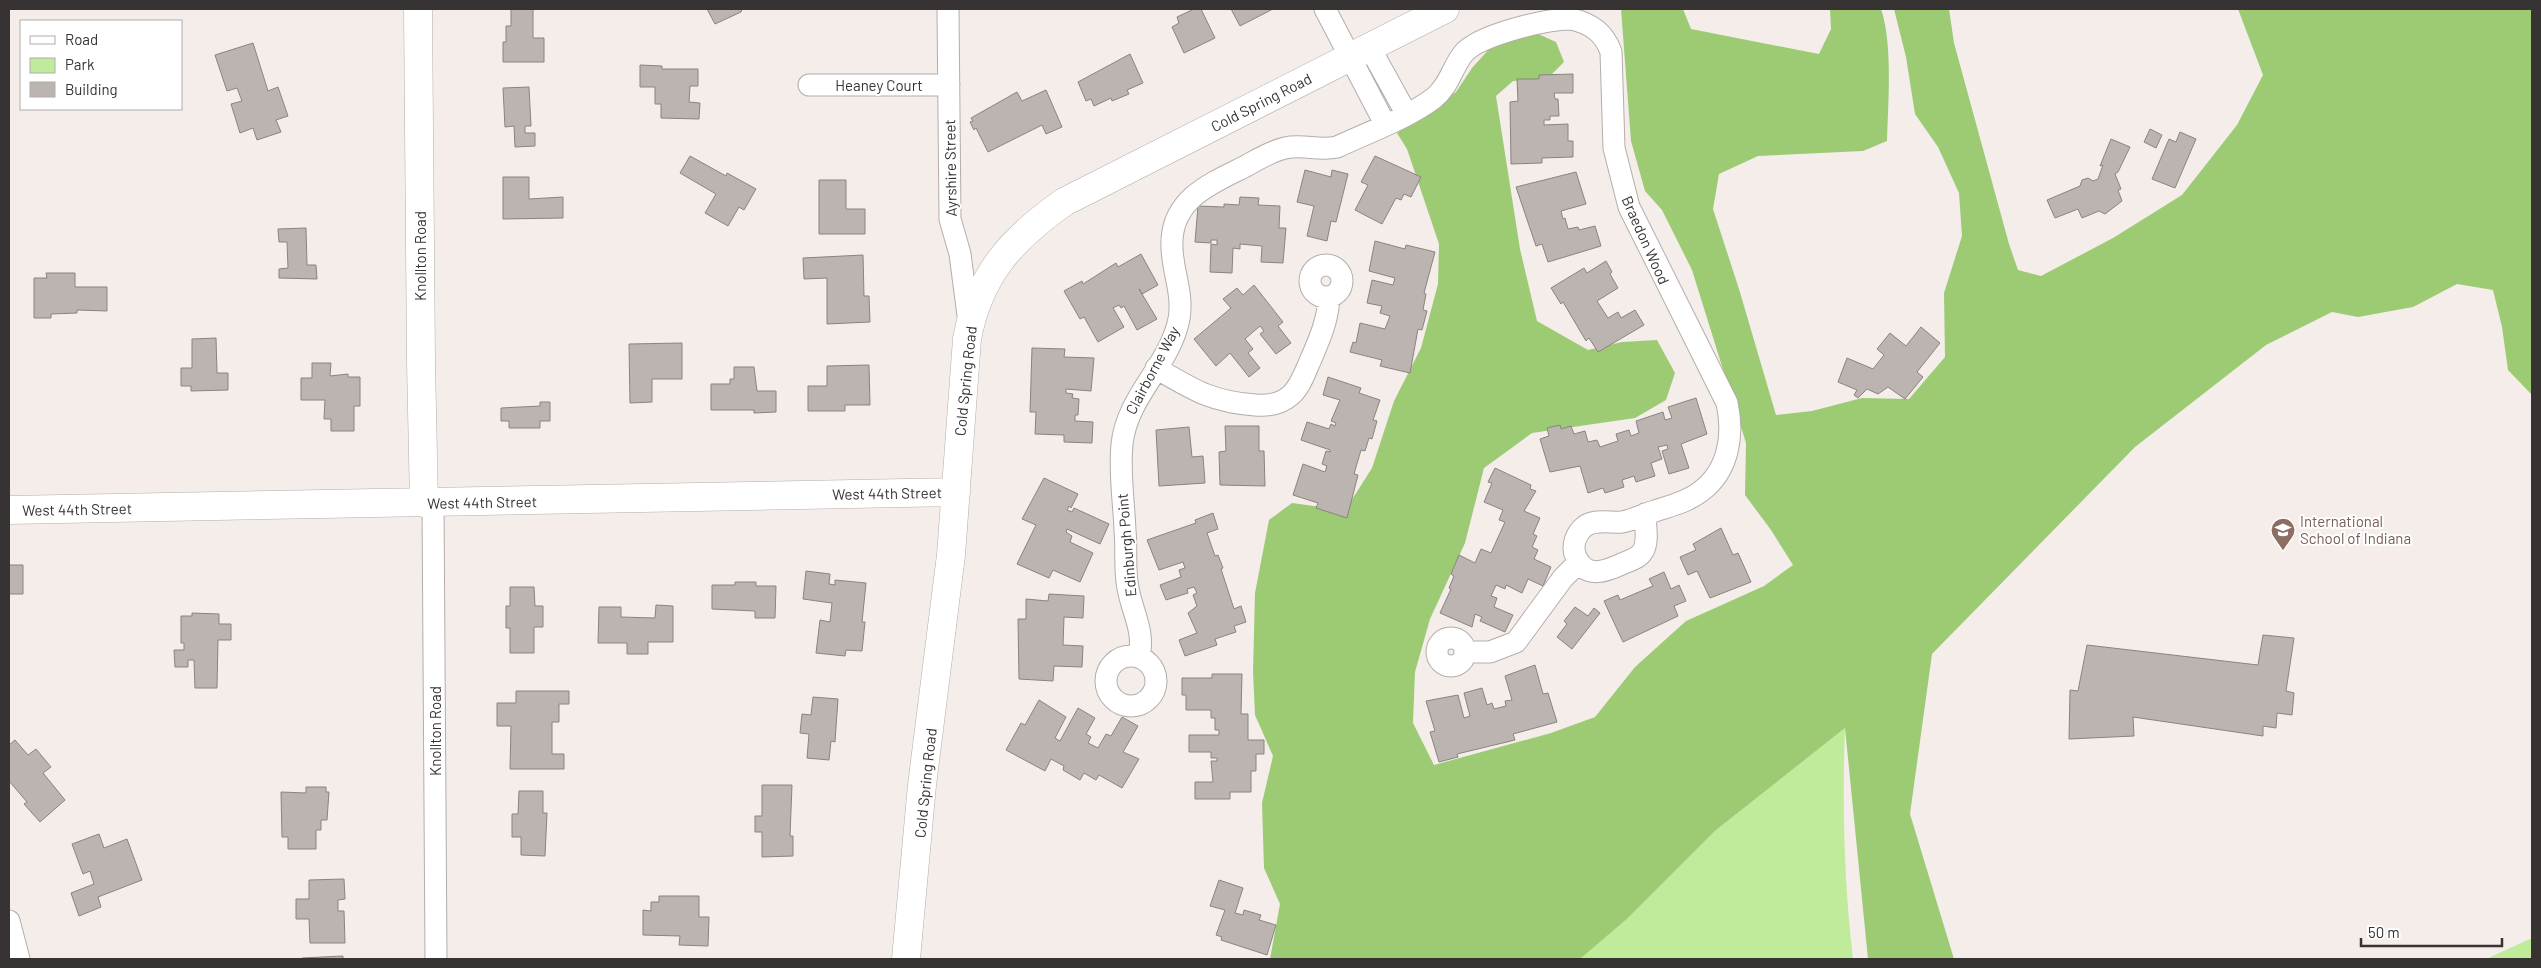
<svg xmlns="http://www.w3.org/2000/svg" width="2541" height="968" font-family="Barlow,sans-serif">
<style>
.green{fill:#bfeb9b}
.forest{fill:#9ccb74}
.building{fill:#bbb4b1;stroke:#8a8481}
.lines{fill:none;stroke-linecap:round;stroke-linejoin:round}
.minor-casing{stroke:#b4adab;stroke-width:23}
.tertiary-casing{stroke:#b4adab;stroke-width:29}
.minor{stroke:#fff;stroke-width:21}
.tertiary{stroke:#fff;stroke-width:28}
.labels{text-anchor:middle;dominant-baseline:central;stroke-width:4;stroke-linejoin:round;paint-order:stroke}
.street-label{font-size:15px;fill:#363332;stroke:#fff}
.education-label{font-size:15px;fill:#785e54;stroke:#fff;text-anchor:start}
</style>
<rect width="100%" height="100%" fill="#f4edea"/>
<path class="green" d="M1845,728C1842,804 1844,883 1853,959H1580L1628,918L1716,830Z
M2532,938V959H2486Z"/>
<path class="forest" d="M1621,9H1683L1691,29L1819,54L1831,29L1830,9H1881C1893,44 1888,103 1887,141L1863,151L1758,156L1719,174L1713,209L1739,289L1776,415L1812,411L1862,398L1909,399L1945,357L1944,293L1962,236L1959,193L1938,147L1915,114L1906,57L1894,9H1949L1954,43L2009,244L2018,270L2041,276L2113,238L2182,195L2237,125L2263,75L2238,9H2532V395L2508,370L2502,327L2493,290L2457,284L2413,307L2358,317L2332,312L2266,345L2135,447L1932,654L1910,814L1954,959H1868L1845,728L1716,830L1628,918L1580,959H1270L1280,904L1264,868L1262,803L1273,756L1255,715L1253,672L1255,593L1269,520L1292,503L1336,509L1351,501L1372,468L1394,401L1421,348L1438,284L1439,244L1407,149L1397,133L1456,92L1472,68L1491,47L1536,33L1556,42L1564,62L1547,79L1513,81L1496,96L1520,249L1537,321L1588,350L1622,342L1657,340L1675,373L1666,400L1635,418L1532,433L1484,468L1465,543L1430,619L1415,672L1413,723L1434,765L1551,733L1595,717L1635,667L1686,621L1764,586L1793,565L1771,530L1745,495L1746,443L1692,270L1662,210L1645,191L1631,141Z"/>
<path class="building" d="M511,9H533V38H544V62H503V42H506V26H511Z
M707,9H742L741,12L715,24Z
M1194,9H1201L1215,38L1184,53L1172,27L1179,23L1177,17Z
M1231,9H1273L1240,26Z
M253,43L268,91L278,87L288,116L276,120L281,132L257,140L253,128L240,133L231,104L242,101L237,88L227,91L215,55Z
M1130,54L1143,83L1127,90L1129,94L1112,101L1111,98L1094,106L1091,99L1086,101L1078,82Z
M640,65L662,66V69H698V86H690L689,102L700,103L699,119L661,118V104H655V87H640Z
M1573,74V93H1554L1555,99H1558L1559,116H1550V120H1544V125L1568,124V141H1573V157L1542,158V163L1511,164L1510,102L1518,101L1517,79H1539V75Z
M529,87L531,126H525V133H535V146L515,147L514,126L505,127L503,88Z
M1046,90L1062,127L1046,134L1042,125L988,152L976,128L974,130L970,122L973,121L971,118L1017,92L1022,101Z
M2150,129L2162,135L2156,148L2144,142Z
M2180,132L2196,139L2175,188L2152,179L2169,139L2176,142Z
M2111,139L2130,147L2118,172L2115,174L2121,189L2118,190L2122,201L2105,214L2099,211L2082,218L2078,209L2055,218L2047,200L2080,186L2082,180L2088,178L2093,181L2098,179L2103,165L2100,166Z
M690,156L726,176L727,173L756,189L744,210L739,207L728,226L705,213L716,194L680,173Z
M1375,156L1421,177L1411,197L1404,194L1401,200L1396,198L1382,224L1355,210L1368,185L1361,182Z
M1305,170L1331,177L1332,170L1348,174L1336,222L1331,221L1327,241L1307,236L1314,206L1297,202Z
M1576,172L1586,204L1561,211L1563,219L1565,218L1568,229L1578,227L1579,230L1595,226L1601,246L1548,262L1542,244L1536,246L1516,187Z
M503,177H529V199L563,197V218L503,219Z
M819,180H846V209H865V234H819Z
M1240,197L1259,198L1258,205L1280,206L1279,228H1286L1283,263L1261,262L1262,246L1240,244V249L1233,248L1232,273L1210,272L1211,244L1217,245V240H1211V243L1195,242L1198,206L1224,207V204L1239,205Z
M306,228L307,265H316L317,279L279,278V269L288,268L287,242H279L278,229Z
M1375,241L1405,249L1406,245L1435,252L1424,293L1426,294L1423,310L1427,311L1422,330L1418,329L1410,373L1380,366L1382,360L1350,352L1353,342L1356,343L1360,323L1385,329L1390,316L1380,313L1382,306L1367,303L1372,280L1393,285L1395,278L1369,271Z
M1141,254L1158,285L1142,294L1139,289L1157,319L1137,330L1124,306L1121,308L1119,305L1113,308L1124,327L1098,342L1084,317L1080,319L1064,291L1082,281L1083,284L1116,263L1118,267Z
M863,255L864,296H869L870,322L827,324V278L804,279L803,258Z
M1606,261L1612,272L1610,274L1618,288L1597,301L1608,318L1618,312L1621,318L1635,310L1644,325L1598,352L1589,338L1586,341L1563,302L1561,304L1551,288L1584,268L1587,273Z
M46,273H75V287H107V311L77,310V313L51,314V318H34V278H47Z
M1254,285L1283,322L1278,326L1291,343L1276,354L1260,334L1264,331L1260,326L1253,332L1245,339L1253,349L1248,353L1260,368L1249,377L1230,353L1216,366L1194,339L1231,308L1223,299L1237,288L1243,295Z
M1921,327L1940,343L1917,372L1923,377L1905,399L1888,387L1878,394L1867,389L1858,398L1854,395L1857,390L1838,382L1847,358L1873,369L1884,355L1877,349L1890,333L1906,346Z
M216,338L217,373H228V390L191,391V386H181V368H192V339Z
M682,343V379H652V402L630,403L629,344Z
M1032,348L1065,349L1064,357L1094,358L1091,391L1066,389V393L1073,394L1072,398L1079,399L1078,415H1075V421L1093,422L1092,443L1064,442V435L1035,434L1036,412H1030Z
M312,363H331L330,376L348,374V377H360V406H354V431H331V419H324L325,400H301V378H312Z
M869,365L870,405H845V411H808V386H827V366Z
M734,367H754L757,391H776V412L754,413V410H711V384H730V379H734Z
M1328,377L1361,388L1359,393L1380,400L1373,420L1377,421L1372,439L1369,438L1365,451L1361,450L1354,474L1358,475L1347,518L1316,508L1318,503L1293,495L1303,464L1325,472L1327,466L1322,464L1326,451L1330,452V450L1301,440L1307,422L1329,429L1331,424L1335,426L1336,423L1331,421L1340,400L1323,395Z
M1696,398L1707,434L1681,444L1689,468L1669,474L1662,451L1668,449L1667,445L1658,447L1662,459L1651,463L1655,476L1636,482L1634,476L1622,480L1624,487L1605,493L1603,488L1588,493L1580,466L1550,472L1540,439L1549,436L1547,428L1560,425L1561,429L1571,426L1574,434L1585,431L1588,442L1597,440L1600,447L1618,441L1616,434L1629,430L1631,436L1639,433L1636,421L1663,412L1665,420L1672,418L1668,407Z
M540,402H550V421H540V428H509V421H501V408L540,406Z
M1225,426H1259V451H1264L1265,486L1220,485L1219,452L1226,451Z
M1189,427L1192,457L1203,456L1205,483L1159,486L1156,430Z
M1495,468L1531,485L1530,489L1536,491L1524,511L1540,518L1533,534L1537,536L1532,547L1538,550L1534,559L1551,567L1543,586L1528,579L1522,593L1506,585L1505,589L1496,585L1491,596L1497,598L1494,607L1513,615L1505,632L1480,621L1482,617L1475,614L1472,627L1440,613L1451,589L1449,588L1454,576L1451,574L1459,555L1475,563L1481,549L1491,553L1505,522L1499,520L1503,510L1484,502L1492,483L1488,482Z
M1044,478L1078,494L1071,508L1069,506L1067,510L1072,512L1074,508L1109,524L1100,544L1067,529L1066,532L1072,536L1070,542L1093,553L1080,582L1053,570L1049,578L1017,564L1036,525L1022,519Z
M1213,513L1218,529L1207,533L1215,556L1218,555L1223,568L1221,569L1234,609L1241,606L1246,622L1234,626L1236,632L1215,639L1217,645L1185,656L1179,640L1197,633L1188,613L1197,606L1193,595L1197,593L1194,587L1187,589L1188,593L1166,600L1160,585L1181,577L1179,570L1185,568L1183,562L1159,570L1147,540L1196,523L1195,520Z
M1721,528L1733,555L1738,553L1751,582L1710,598L1697,571L1688,575L1680,557L1696,550L1693,544Z
M9,565H23V594H9Z
M806,571L830,574L829,584L835,585V580L866,583L862,622H865L862,651L846,650L845,656L816,653L820,620L830,622L832,603L803,599Z
M1664,572L1671,589L1679,585L1686,601L1674,606L1678,616L1623,642L1604,601L1618,595L1620,600L1653,586L1649,579Z
M735,582H756V586H776L775,618H755V611L712,609V585H735Z
M510,587H534L535,606H543V627H534V653H510V628H506V606H510Z
M1049,594L1084,596L1083,618L1064,617L1063,645L1083,646L1082,667L1054,666L1053,681L1019,679L1018,619H1026V599L1048,601Z
M656,605L673,606V642H648V654H627V643H598L599,607H621V617L655,618Z
M1575,607L1588,616L1594,608L1600,613L1572,649L1557,637L1567,624L1564,621Z
M192,613L219,614V624H231V640H218L217,688H195L194,660H188V667H175L174,650H184V643H181V616H192Z
M2263,635L2294,638L2286,691L2294,693L2292,715L2277,713L2276,728L2263,726V736L2133,717L2134,736L2069,739L2070,690L2078,691L2087,645L2258,665Z
M1535,665L1543,694L1548,693L1557,722L1513,734L1515,740L1457,754L1458,757L1439,762L1430,732L1435,731L1426,701L1458,695L1464,718L1470,716L1464,693L1482,688L1487,705L1492,703L1494,709L1506,706L1505,701L1512,700L1505,676Z
M1212,674H1242L1241,714H1248V740H1264V754H1256V771H1251V792H1230V799H1195V782H1213L1211,761H1217V758H1211V752H1189V735H1219V730H1215V718H1211V710H1186V695H1182V678H1212Z
M516,691H569V704H559V722H552V754H564V769H510L511,726H497V703H516Z
M813,697L838,699L835,742L831,741L829,760L807,758L809,734L800,733L802,714L811,715Z
M1039,700L1066,717L1055,738L1060,741L1078,708L1095,718L1086,734L1091,737L1088,743L1098,748L1106,734L1111,736L1122,717L1138,726L1123,752L1139,759L1122,788L1099,775L1096,780L1084,773L1080,780L1063,770L1064,766L1051,759L1045,771L1006,750L1021,723L1025,725Z
M15,740L28,755L36,749L51,767L43,773L65,800L40,822L24,804L27,802L9,781V745Z
M762,785H792L790,836H793V856L762,857V832H755V816H762Z
M306,787H326V792H329L327,820H321V830H316V849H288V837H282L281,792L306,793Z
M519,791H543V813H547L545,856L521,855V837H512V814H518Z
M99,834L104,848L127,839L142,880L98,897L101,907L79,916L71,893L94,884L90,871L83,874L72,844Z
M344,879L345,899L338,900V911H344L345,943H310L309,919H296V899H309V880Z
M1219,880L1243,888L1235,913L1243,915L1244,910L1261,915L1259,920L1276,925L1267,955L1221,940L1222,937L1216,935L1225,910L1210,906Z
M659,896H699V917H709L708,946L679,945L680,936L643,935V910L651,911V902H659Z
M343,956V959H302V958Z"/>
<g class="lines">
<defs>
<path id="minor" d="M948,9L950,219L960,254L969,323
M1325,9L1385,124
M1370,48L1406,113
M809,85H949
M1310 281a16 16 0 1 1 32 0a16 16 0 1 1-32 0Z
M1156,368C1192,389 1211,402 1255,405C1267,406 1281,404 1291,395C1301,386 1305,372 1311,359C1320,338 1328,320 1329,297
M433,503L436,959
M1437 652a14 14 0 1 1 28 0a14 14 0 1 1-28 0Z
M1465,652H1490L1516,642L1563,578L1579,562
M1106 681a25 25 0 1 1 50 0a25 25 0 1 1-50 0Z
M1139,657C1145,631 1132,612 1128,588C1124,569 1127,550 1125,531C1124,502 1119,473 1122,444C1127,396 1170,365 1179,319C1184,291 1170,267 1172,240C1174,198 1212,183 1244,167C1257,160 1271,151 1285,148C1303,144 1319,151 1337,147C1369,132 1406,119 1434,98C1449,86 1452,68 1463,54C1478,35 1546,19 1571,19C1590,23 1604,32 1611,52L1614,148L1629,207L1727,403C1734,435 1729,471 1700,492C1687,502 1670,506 1655,511C1644,514 1633,520 1622,522C1610,523 1596,519 1585,526C1576,533 1571,546 1576,557C1586,580 1607,571 1624,563C1631,560 1639,558 1643,551C1649,541 1645,525 1645,514
M9,921L19,959"/>
<path id="tertiary" d="M418,9L421,363L424,503
M9,510L956,492
M906,959L922,785L951,555L967,339C979,274 1012,239 1064,202L1445,9"/>
</defs>
<use href="#minor" class="minor-casing"/>
<use href="#tertiary" class="tertiary-casing"/>
<use href="#minor" class="minor"/>
<use href="#tertiary" class="tertiary"/>
</g>
<defs>
<symbol id="school-pin" viewBox="-11 -11 22 30"><path d="M0 17L-7.5 6A9.5 9.5 0 1 1 7.5 6Z" fill="#8d6e63" stroke="#fff"/><path d="M0-5L7-2L0 1L-7-2ZM-4 1L0 2.5L4 1V4Q0 6-4 4Z" fill="#fff"/></symbol>
</defs>
<g fill-rule="evenodd">
<use href="#school-pin" x="2269" y="516" width="28" height="38"/>
</g>
<g class="labels">
<g class="street-label">
<text x="879" y="85">Heaney Court</text>
<text transform="translate(1261 102) rotate(-27)">Cold Spring Road</text>
<text transform="translate(950 168) rotate(-91)">Ayrshire Street</text>
<text transform="translate(1646 240) rotate(66)">Braedon Wood</text>
<text transform="translate(420 256) rotate(-90)">Knollton Road</text>
<text transform="translate(1152 370) rotate(-62)">Clairborne Way</text>
<text transform="translate(965 381) rotate(-84)">Cold Spring Road</text>
<text transform="translate(887 493) rotate(-1)">West 44th Street</text>
<text transform="translate(482 502) rotate(-1)">West 44th Street</text>
<text transform="translate(77 509) rotate(-1)">West 44th Street</text>
<text transform="translate(1126 545) rotate(-95)">Edinburgh Point</text>
<text transform="translate(435 731) rotate(-90)">Knollton Road</text>
<text transform="translate(925 783) rotate(-84)">Cold Spring Road</text>
</g>
<g class="education-label">
<text x="2300" y="521">International<tspan x="2300" dy="17">School of Indiana</tspan></text>
</g>
</g>
<rect width="2541" height="968" fill="none" stroke="#363332" stroke-width="20"/>
<rect x="20" y="20" width="162" height="90" fill="#ffffff" stroke="#afadad"/>
<rect x="30" y="36" width="25" height="8" fill="#ffffff" stroke="#afadad"/>
<text x="65" y="45" font-size="15" fill="#363332">Road</text>
<rect x="30" y="58" width="25" height="15" fill="#bfeb9b" stroke="#afadad"/>
<text x="65" y="70" font-size="15" fill="#363332">Park</text>
<rect x="30" y="82" width="25" height="15" fill="#bbb4b1" stroke="#afadad"/>
<text x="65" y="95" font-size="15" fill="#363332">Building</text>
<path d="M2361 938v8h141v-8" fill="none" stroke="#363332" stroke-width="2.5"/>
<text x="2368" y="938" font-size="15" fill="#363332" stroke="#ffffff" stroke-width="4" paint-order="stroke">50 m</text>
</svg>
